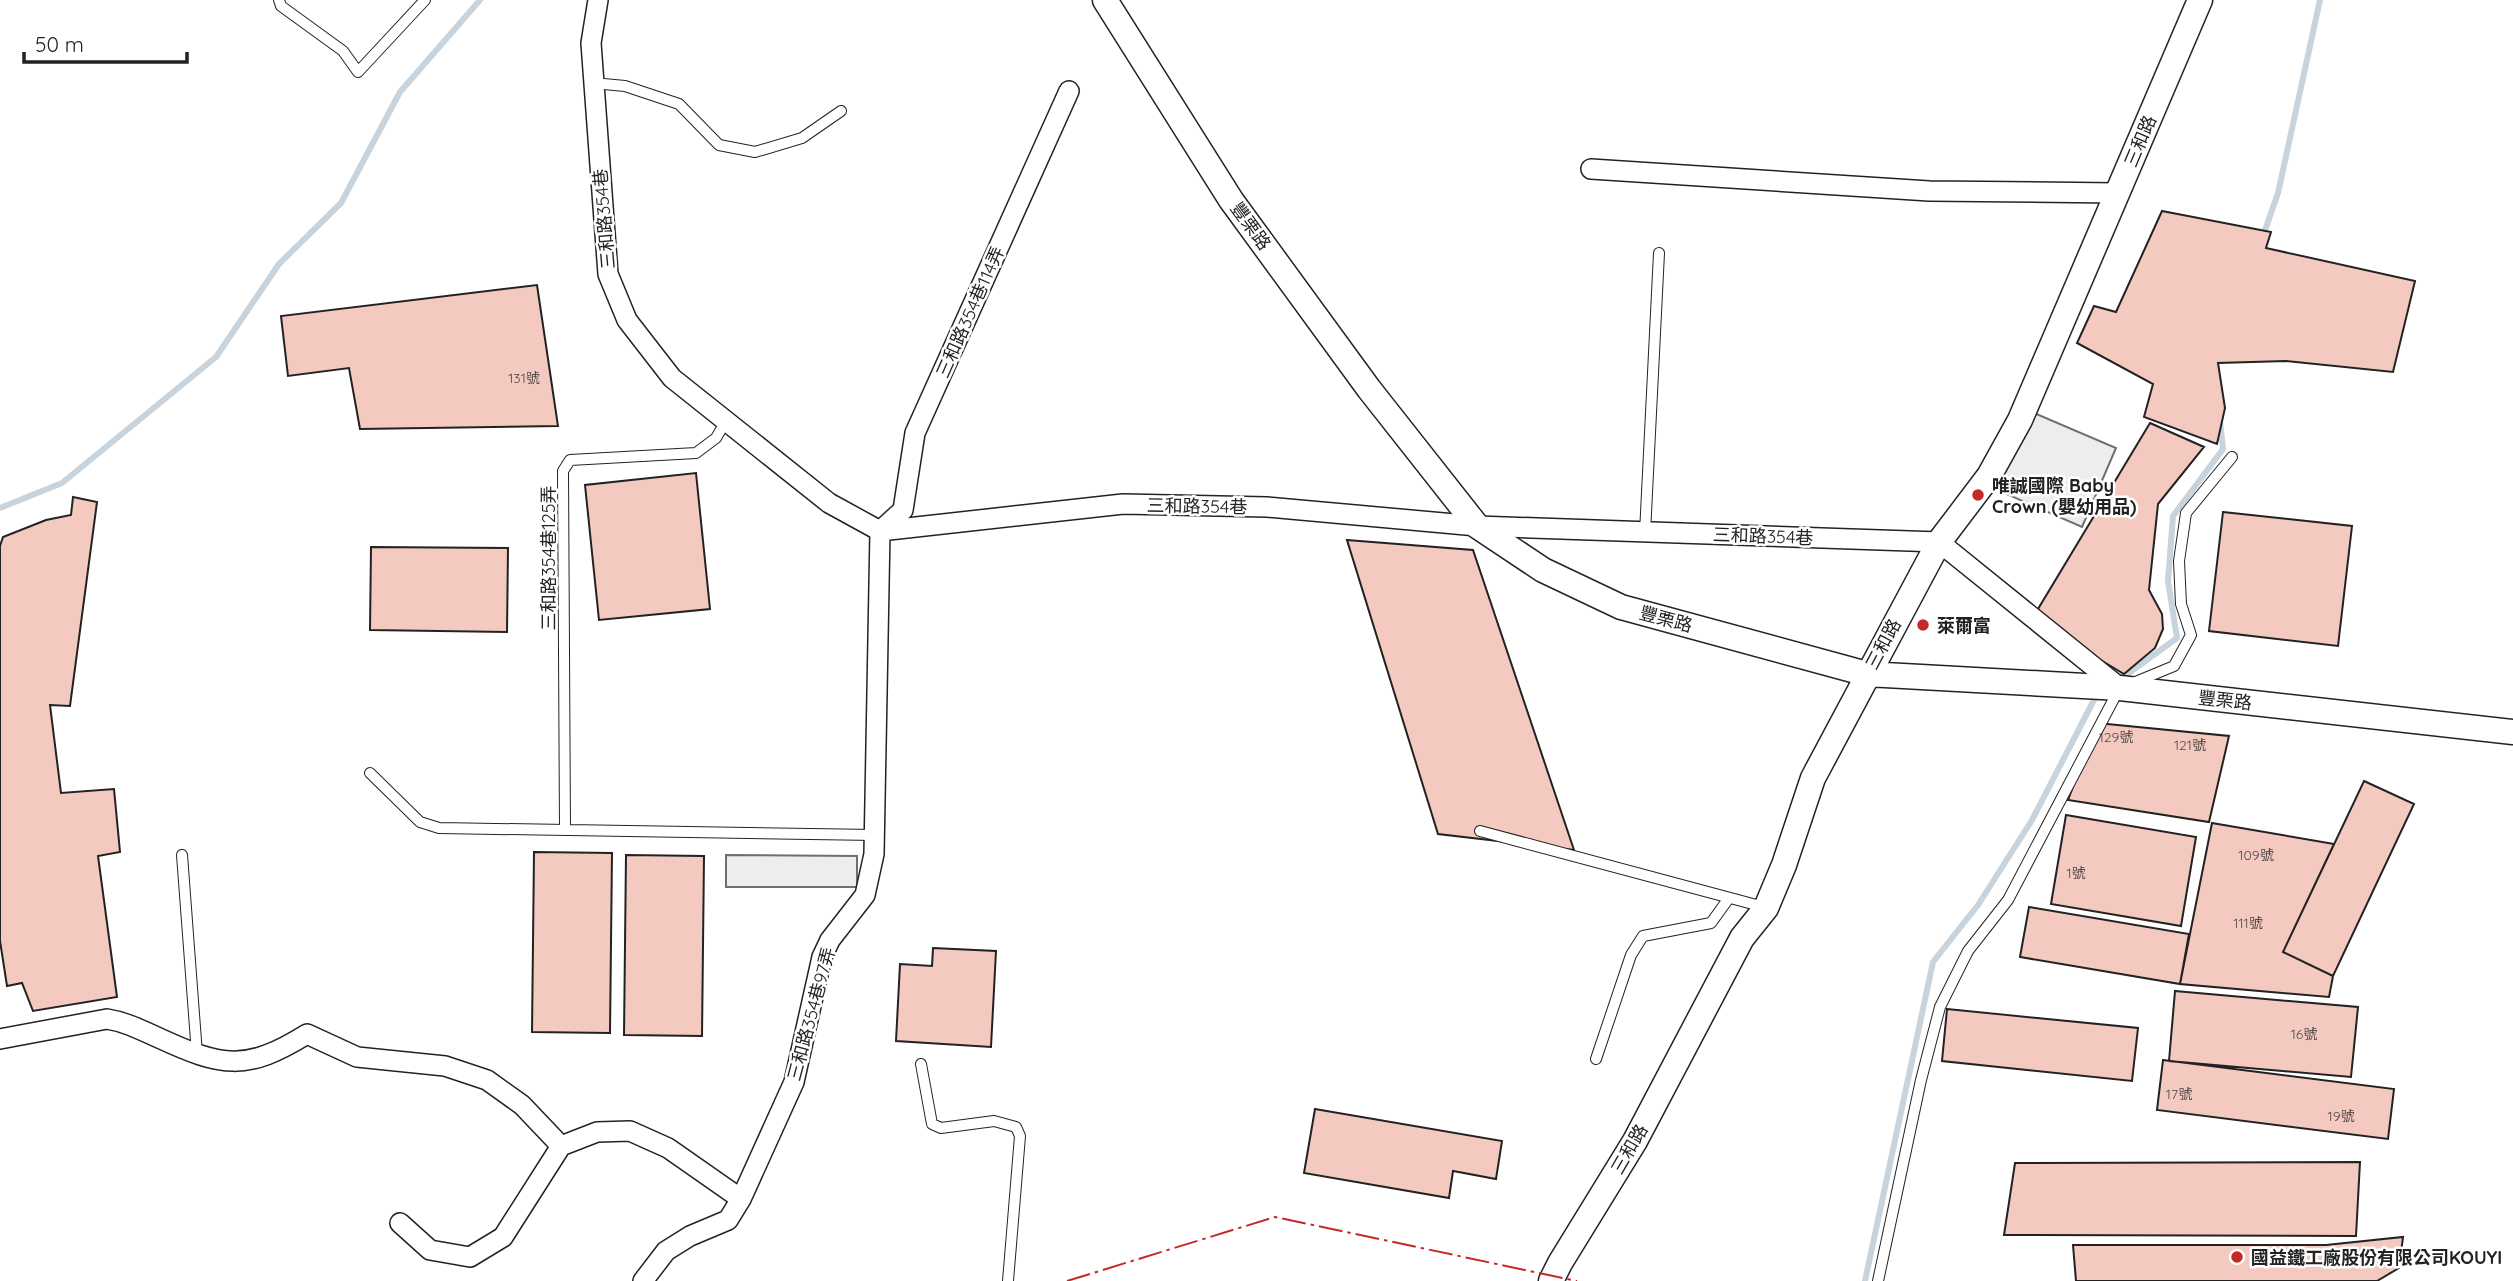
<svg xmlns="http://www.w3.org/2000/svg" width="2513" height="1281" font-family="Quicksand,'Noto Sans TC',sans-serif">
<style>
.parking{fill:#ededed;stroke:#6f6f6f;stroke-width:2}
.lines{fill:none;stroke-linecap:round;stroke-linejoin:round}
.stream{stroke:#c7d3dd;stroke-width:6}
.building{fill:#f3c9c0;stroke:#222;stroke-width:2}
.service-casing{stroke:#222;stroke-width:12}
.minor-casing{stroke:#222;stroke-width:22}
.tertiary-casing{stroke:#222;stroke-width:27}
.service{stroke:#fff;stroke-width:10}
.minor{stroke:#fff;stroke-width:19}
.tertiary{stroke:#fff;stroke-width:24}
.power{stroke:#c62828;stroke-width:2;stroke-dasharray:24 5 3.5 5;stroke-linecap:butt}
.poi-dot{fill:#c62828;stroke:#fff;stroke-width:2.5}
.labels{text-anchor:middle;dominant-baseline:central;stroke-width:5;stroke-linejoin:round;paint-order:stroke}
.number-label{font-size:14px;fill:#564c4a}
.street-label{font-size:18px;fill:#222;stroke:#fff}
.poi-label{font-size:18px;font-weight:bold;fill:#222;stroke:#fff;text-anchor:start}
</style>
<rect width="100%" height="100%" fill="#fff"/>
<path class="parking" d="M2020,407L2116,448L2082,527L1986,485Z
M726,855L857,856V887H726Z"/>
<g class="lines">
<path class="stream" d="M2263,236L2278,193L2320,0
M0,508L62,483L216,357L279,264L341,203L400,92L480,0
M2118,681L2177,638L2168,581L2173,516L2223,449L2220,421
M1865,1281L1933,962L1978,905L2032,820L2095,698L2098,695"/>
</g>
<path class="building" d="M2162,211L2271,232L2266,248L2415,281L2393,372L2286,361L2218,363L2225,408L2217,444L2144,417L2153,384L2077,343L2094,306L2116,312Z
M537,285L558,426L360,429L349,368L288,376L281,316Z
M2150,423L2204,447L2158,504L2149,590L2162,614L2163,629L2155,648L2124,674L2032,619Z
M696,473L710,609L599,620L585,485Z
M73,497L97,502L70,706L50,705L61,793L114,789L120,852L98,856L117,997L33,1011L22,983L7,986L0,941V546L3,537L46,520L71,515Z
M2223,512L2352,526L2338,646L2209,631Z
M1347,540L1473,550L1574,850L1438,834Z
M371,547L508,548L507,632L370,630Z
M2097,723L2229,736L2209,822L2068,800Z
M2364,781L2414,804L2333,976L2283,952Z
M2066,815L2196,837L2181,926L2051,904Z
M2212,823L2334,844L2283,952L2333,976L2329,997L2180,984Z
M534,852L612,853L610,1033L532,1032Z
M626,855L704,856L702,1036L624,1035Z
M2029,907L2189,934L2180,984L2020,957Z
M933,948L996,951L991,1047L896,1041L900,964L932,966Z
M2175,991L2358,1007L2351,1077L2169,1061Z
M1947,1009L2138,1028L2132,1081L1942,1061Z
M2163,1060L2394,1089L2388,1139L2157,1110Z
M1315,1109L1502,1141L1496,1179L1453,1171L1449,1198L1304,1173Z
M2360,1162L2356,1236L2004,1235L2015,1163Z
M2403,1237L2399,1268L2377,1281H2076L2073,1245H2326Z"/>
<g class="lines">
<defs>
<path id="service" d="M279,0L281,6L343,51L358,72L425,0
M593,83L625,86L679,104L719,145L755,152L802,138L841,111
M1645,533L1659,253
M2133,683L2174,666L2191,635L2181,604L2179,561L2186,513L2232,457
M370,773L420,822L439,828L875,835
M565,830L563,471L570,460L696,453L716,438L726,421
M1480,831L1764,907
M182,855L197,1054
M1596,1059L1631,955L1643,936L1711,923L1729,898
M921,1064L932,1124L941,1128L994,1121L1016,1127L1020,1136L1008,1281
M1878,1281L1921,1080L1940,1007L1968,951L2008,900L2119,689"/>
<path id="minor" d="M598,0L591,43L608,274L627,320L672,378L829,503L880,531L1123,504L1267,507L1477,526L1939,542L2120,688
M1591,169L1929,191L2117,193
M880,531L903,510L915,433L1069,91
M0,1039L107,1019C126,1022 141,1030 159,1038C222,1067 246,1072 307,1034L357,1057L445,1066L487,1080L522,1105L561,1146
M400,1223L430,1250L470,1257L503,1237L561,1146L597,1132L630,1131L668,1148L741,1199
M643,1281L666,1251L690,1236L728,1220L741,1199L794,1082L822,957L830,940L865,895L874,854L880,531"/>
<path id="tertiary" d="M1105,0L1231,200L1369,389L1477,526L1543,570L1621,607L1867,674L2120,688L2513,732
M1551,1281L1560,1263L1635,1141L1742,938L1766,908L1784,865L1813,778L1939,542L1989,476L2020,420L2200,0"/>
</defs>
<use href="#service" class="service-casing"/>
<use href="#minor" class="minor-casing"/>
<use href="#tertiary" class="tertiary-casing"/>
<use href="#service" class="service"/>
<use href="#minor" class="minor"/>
<use href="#tertiary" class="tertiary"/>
<path class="power" d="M1067,1281L1275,1217L1577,1281"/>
</g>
<g class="poi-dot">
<circle cx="1978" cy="495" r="7"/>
<circle cx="1923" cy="625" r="7"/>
<circle cx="2237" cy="1257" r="7"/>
</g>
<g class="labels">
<g class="number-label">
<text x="524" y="378">131號</text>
<text x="2116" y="737">129號</text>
<text x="2190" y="745">121號</text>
<text x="2256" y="855">109號</text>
<text x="2076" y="873">1號</text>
<text x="2248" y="923">111號</text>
<text x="2304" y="1034">16號</text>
<text x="2179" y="1094">17號</text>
<text x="2341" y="1116">19號</text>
</g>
<g class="street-label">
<text transform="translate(2140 141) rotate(-67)">三和路</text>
<text transform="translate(604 219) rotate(-95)">三和路354巷</text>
<text transform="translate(1251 226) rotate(54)">豐栗路</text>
<text transform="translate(970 312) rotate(-66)">三和路354巷114弄</text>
<text transform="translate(1197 506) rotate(1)">三和路354巷</text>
<text transform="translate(1763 536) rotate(2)">三和路354巷</text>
<text transform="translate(548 558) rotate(-90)">三和路354巷125弄</text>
<text transform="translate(1666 619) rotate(15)">豐栗路</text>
<text transform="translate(1883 644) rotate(-62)">三和路</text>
<text transform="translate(2225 700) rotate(6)">豐栗路</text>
<text transform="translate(811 1014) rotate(-75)">三和路354巷97弄</text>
<text transform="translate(1629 1149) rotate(-60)">三和路</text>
</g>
<g class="poi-label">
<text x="1992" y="485">唯誠國際 Baby<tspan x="1992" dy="21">Crown (嬰幼用品)</tspan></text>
<text x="1937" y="625">萊爾富</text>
<text x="2251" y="1257">國益鐵工廠股份有限公司KOUYI</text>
</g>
</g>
<path d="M24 52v10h163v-10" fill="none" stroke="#222222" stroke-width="3.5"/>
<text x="35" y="52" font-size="21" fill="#222222" stroke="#ffffff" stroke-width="5" paint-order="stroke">50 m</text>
</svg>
